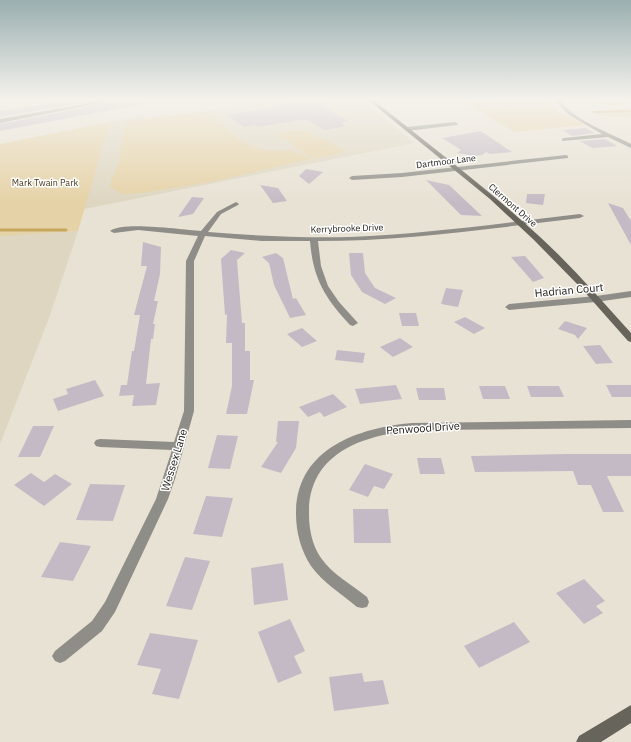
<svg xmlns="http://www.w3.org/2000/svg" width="631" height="742" font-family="'IBM Plex Sans',sans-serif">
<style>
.built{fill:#ded6c1}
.green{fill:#e5d2a6}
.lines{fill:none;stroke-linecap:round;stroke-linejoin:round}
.stream-far1{stroke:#c6a75c;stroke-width:2}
.stream{stroke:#c6a75c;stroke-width:3}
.building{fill:#c4bac5}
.street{fill:#8f8d87;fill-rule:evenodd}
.secondary{fill:#67645c;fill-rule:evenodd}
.labels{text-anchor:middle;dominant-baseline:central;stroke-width:3;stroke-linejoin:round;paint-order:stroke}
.far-street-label{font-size:9px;fill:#191712;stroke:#fff}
.far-park-label{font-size:9px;fill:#423514;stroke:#fff}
.street-label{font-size:11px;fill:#191712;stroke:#fff}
</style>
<rect width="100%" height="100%" fill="#e8e2d4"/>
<path class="built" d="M281,99H361L415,143L84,209L110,122L143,115L142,121Z
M78,231L49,318L0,444V235Z"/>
<path class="green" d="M459,99H547L559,112L585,125L514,132Z
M589,99H621L631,103L606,106Z
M631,109V117L605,116L594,113L599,111Z
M209,111L238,139L261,150L296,151L310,159L211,182L142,193L123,194L110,187L112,178L120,160L122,135L127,121Z
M110,122L78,231L0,236V144Z
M303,129L320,139H325L346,152L313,159L292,145L295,144L273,134Z"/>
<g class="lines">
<path class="stream-far1" d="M594,112L631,111"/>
<path class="stream" d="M0,230H66"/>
</g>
<path class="building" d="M74,99H106L0,117V111Z
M122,99H143V104L0,131V124L121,100Z
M318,99L332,112L348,121L342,122L344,123H341L346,126L325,130L305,119L258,127L255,125L244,127L227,115L276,107L274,105Z
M585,128L595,133L572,136L563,130Z
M481,131L512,152L490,154L486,152L482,155L474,156L457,153L461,150L442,138Z
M605,139L617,146L592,148L580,141Z
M306,169L323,172L309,184L299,176Z
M426,180L449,185L482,216L461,215Z
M260,185L278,188L287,201L273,203Z
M527,194H545L543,205L526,203Z
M192,197L204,198L193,214L178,217Z
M608,203L623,208L631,221V245Z
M143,242L161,247L160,274L154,301H158L153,324H155L153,339H151L146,384L160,383L156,405L132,406L134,395L119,396L121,385H127L132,351H134L140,315H134L147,266H141Z
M231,250L245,253L237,260L239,286L242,323H245V351H250V380H254L247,414H226L232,386V343H226L227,314L225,315L221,259Z
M276,253L283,258L293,299L296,298L306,315L290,318L274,285L269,263L262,257Z
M349,253H363L365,273L375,288L396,298L385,304L362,292L351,275Z
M525,256L544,278L533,282L511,257Z
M446,288L463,290L458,307L441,304Z
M399,313H416L419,326H402Z
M465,317L485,328L474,334L454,322Z
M565,321L587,328L578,339L575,335L558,329Z
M302,328L317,341L302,347L287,334Z
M400,338L413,347L393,357L380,347Z
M600,345L613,363L596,364L583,346Z
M337,350L365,353L363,363L335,360Z
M95,380L104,396L58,411L53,399L68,394L66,389Z
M396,385L402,399L360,404L355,389Z
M606,385H631V397H612Z
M479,386H505L510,399H483Z
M527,386H559L564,397H531Z
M416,388H444L446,400H419Z
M333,394L347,407L324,417L320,412L308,417L299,407Z
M278,421H299L296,448L281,473L261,467L278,442H276Z
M33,426H54L40,457H18Z
M217,435L238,436L230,469L208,468Z
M566,454H631V476H607L624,512H603L591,485H578L573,471L475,472L471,456Z
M417,458H441L445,474H420Z
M365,464L393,474L384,489L374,486L368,497L349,490Z
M31,473L44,482L55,474L72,484L44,506L14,485Z
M90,484L125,485L113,521L76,520Z
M206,496L233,498L222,537L193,534Z
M353,509H388L391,543H354Z
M60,542L91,546L73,581L41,577Z
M185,557L210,561L192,610L166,606Z
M283,563L288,600L254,605L251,568Z
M584,579L605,601L596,606L603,613L584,624L556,593Z
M290,619L305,651L294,656L302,673L278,683L258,632Z
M514,622L530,642L479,668L464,646Z
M150,633L198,640L179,699L152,694L161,669L137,665Z
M362,673L364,682L383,680L389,704L334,711L329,677Z"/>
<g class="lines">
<path class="street" d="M113,99H121L0,123V119Z
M247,99H267C263,102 250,102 247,99Z
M554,99H558C577,122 606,131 631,144V148L608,137L562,141V139L564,138L602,134L569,115Z
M455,122L458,124L457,125L407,131L404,129L407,127Z
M566,155L568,156V158L402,177L352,180L349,178L352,176L402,173Z
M236,202L239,204L238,205L221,214L208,232C255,236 302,238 350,237C427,234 504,223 580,214L584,216L580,218C493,228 406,241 318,241L321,266L328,286L339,302L358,323L353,326L350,325C325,298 313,279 310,241H262L205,236L194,261V411L175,479L168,499L115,612L102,631L65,661L60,663L55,661L52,656L55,651L92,621L105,602L156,499L172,450L100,447L96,446L94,443L96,440L100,439L174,442L184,411L186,261L198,236L138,230L114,233L110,231C123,221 183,230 201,231L217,212Z
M631,291V297L596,302L509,310L505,307L509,304L596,296Z
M631,420V428L426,430C373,432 308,448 309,514C309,529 312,545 321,558C332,574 352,585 367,597L369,602L367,607L362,608L357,607C342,594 323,583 311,566C301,551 296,532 296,514C296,449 357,428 412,423Z"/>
<path class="secondary" d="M367,99H372C428,144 486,187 539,236C572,266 601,300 631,333V342L628,341L582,289L534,240L490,199Z
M631,705V723L601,742H576L579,736Z"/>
</g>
<linearGradient id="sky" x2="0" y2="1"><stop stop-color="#9aafb0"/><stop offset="0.49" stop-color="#f5f2ec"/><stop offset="1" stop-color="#f5f2ec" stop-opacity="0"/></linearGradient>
<rect width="631" height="203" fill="url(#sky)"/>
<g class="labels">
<g class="far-street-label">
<text transform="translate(446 161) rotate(-7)">Dartmoor Lane</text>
<text transform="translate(513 205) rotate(41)">Clermont Drive</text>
<text transform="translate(347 228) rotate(-2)">Kerrybrooke Drive</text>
</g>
<g class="far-park-label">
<text x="45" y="182">Mark Twain Park</text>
</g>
<g class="street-label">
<text transform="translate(569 290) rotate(-5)">Hadrian Court</text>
<text transform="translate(423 428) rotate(-4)">Penwood Drive</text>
<text transform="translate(174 460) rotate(-73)">Wessex Lane</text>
</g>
</g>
</svg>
